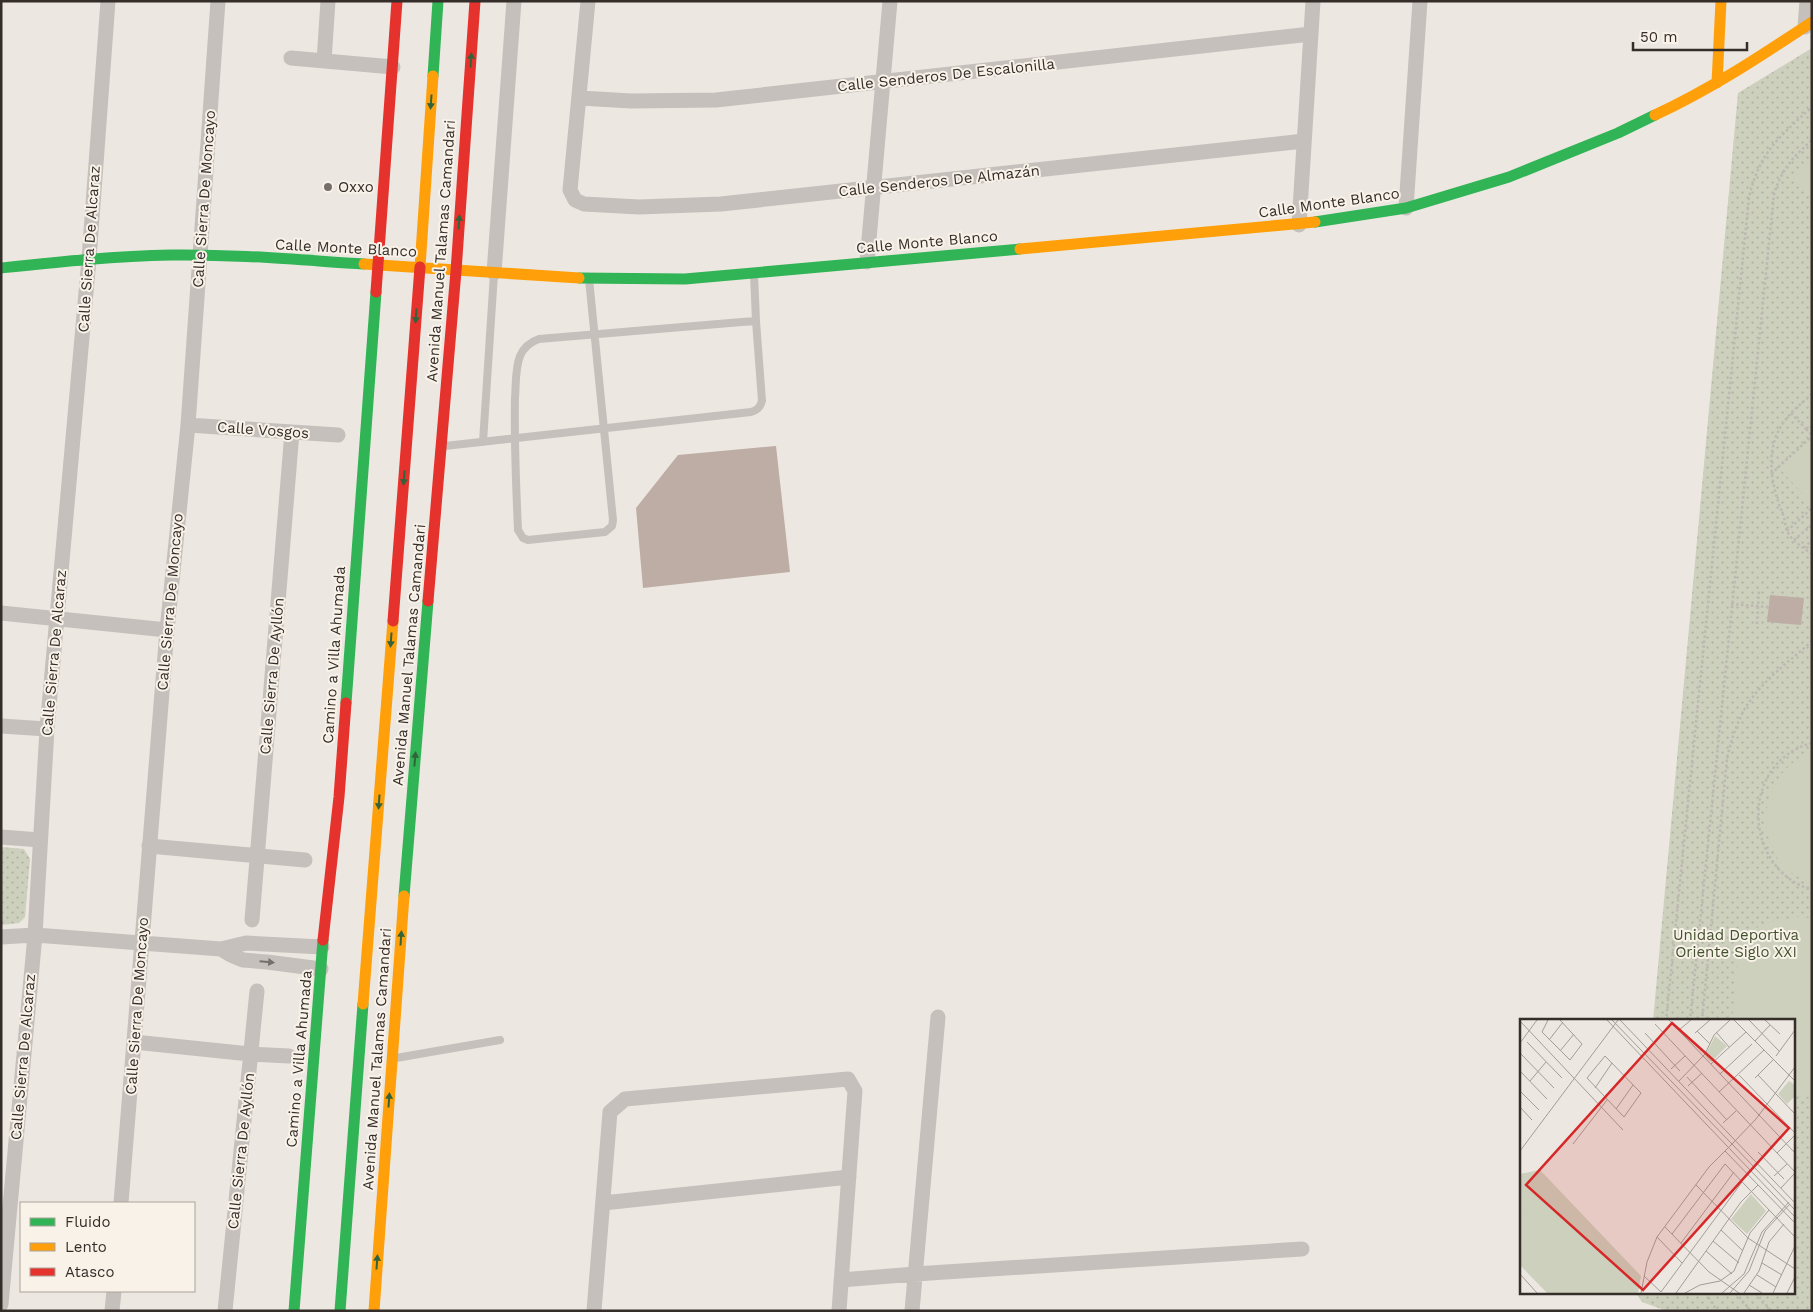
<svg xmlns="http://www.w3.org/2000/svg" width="1813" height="1312" font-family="'Work Sans',sans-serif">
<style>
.grass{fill:url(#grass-dots)}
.pitch{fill:#ccd0bc}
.building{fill:#beada4}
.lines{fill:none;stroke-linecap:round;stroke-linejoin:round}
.path{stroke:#beb8b3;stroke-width:2.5;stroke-dasharray:2.5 2.5;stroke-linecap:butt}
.lane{stroke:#c5c0bb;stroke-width:8}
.street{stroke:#c5c0bb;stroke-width:15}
.fast{stroke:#30b455;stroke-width:11}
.slow{stroke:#ff9f0a;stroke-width:11}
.jam{stroke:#e5322d;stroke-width:11}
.oneway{fill:#33633b}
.oneway2{fill:#766f6b}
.poi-dot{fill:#756e69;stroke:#f8f2e9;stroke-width:2}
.labels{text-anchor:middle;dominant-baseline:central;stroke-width:4;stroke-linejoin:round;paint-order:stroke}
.street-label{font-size:15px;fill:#352d29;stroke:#f8f2e9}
.poi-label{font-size:15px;fill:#352d29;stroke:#f8f2e9;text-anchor:start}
.park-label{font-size:15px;fill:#43522e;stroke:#f8f2e9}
.inset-road{fill:none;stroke:#a39d97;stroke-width:1}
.view{fill:#d62828;fill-opacity:0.15;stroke:#d62828;stroke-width:2.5}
.inset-edge{fill:none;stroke:#352d29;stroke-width:2.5}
</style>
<defs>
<pattern id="grass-dots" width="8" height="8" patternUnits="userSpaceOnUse" patternTransform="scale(1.25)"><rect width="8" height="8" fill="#ccd0bc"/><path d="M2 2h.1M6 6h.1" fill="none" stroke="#b0b3a2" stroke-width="1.8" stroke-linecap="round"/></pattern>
</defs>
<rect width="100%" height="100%" fill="#ece7e1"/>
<path class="grass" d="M1812,48V1311H1667L1642,1302L1636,1293H1794V1021H1653L1738,93Z
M1,847L24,849L30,859L25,917L19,923L1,925Z"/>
<path class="pitch" d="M1812,162V199L1793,178Z
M1812,436V502H1810L1781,470L1783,462Z
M1812,752V883C1749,863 1753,774 1812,752Z
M1796,917L1812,918V1097L1794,1096V1021H1732L1739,940C1758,924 1772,921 1796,917Z"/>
<path class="building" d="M776,446L790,572L643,588L636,508L678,455Z
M1770,595L1804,598L1801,625L1767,622Z"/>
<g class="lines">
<path class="path" d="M1812,394C1803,402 1794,409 1787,418C1764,445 1770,482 1782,512C1785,518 1785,525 1787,531C1791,540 1803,548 1812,554
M1791,413L1807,430
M1812,426L1807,430L1812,435
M1771,474L1812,436
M1787,531L1812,508
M1794,540L1812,525
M1804,548L1812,540
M1731,604L1768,607
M1757,624L1759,591
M1812,743C1739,762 1742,869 1812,890
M1666,1021L1749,197C1760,152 1778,138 1812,107
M1690,1021L1774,194C1782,169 1792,158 1812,140
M1702,1021L1727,758C1731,742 1735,728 1742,714C1757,684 1788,663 1812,641
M1706,1293L1717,1311
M1736,1293L1751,1311
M1756,1293L1771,1311"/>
<path class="lane" d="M754,274L756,321
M483,442L494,274
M445,446C547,434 649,423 751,412C757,410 760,408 762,401L756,321L742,322L539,339C530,342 524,347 520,356C515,368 516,386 515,398C514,442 516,486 518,530L523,538L528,540L605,532L612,526L613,520C605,440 597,359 589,279
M396,1058L500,1040"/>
<path class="street" d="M588,1L570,190L575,200L584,204L639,207L721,204L1304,141
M1805,27L1807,1
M291,58L393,67
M324,61L328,1
M580,98L631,101L716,100L1311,34
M1406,208L1420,1
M1299,225L1313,1
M867,262L890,1
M494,273L514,1
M188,425L338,435
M1,613L167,630
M1,726L47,729
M1,837L40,840
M149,846L305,860
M252,920L292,432
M1,937L35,935L221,949L246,943L322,947
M221,949L231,955L243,960L267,962L321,969
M134,1042L250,1054L289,1056
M121,1203L167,630L188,425L218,1
M603,1203L849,1177
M841,1280L915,1274L1302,1249
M1,1304L35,935L47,729L89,259L108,1
M112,1311L114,1291
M225,1311L257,991
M594,1311L610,1112L625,1099L848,1079L855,1091L839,1311
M912,1311L938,1017"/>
<path class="fast" d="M433,76L438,1
M1315,222L1406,208L1509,177L1618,133L1655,115
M1,268C58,262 114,256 171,255C236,254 300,260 364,264
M579,278L685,279L1020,249
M346,703L376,292
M404,896L428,601
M294,1311L323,940
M340,1311L363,1004"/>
<path class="slow" d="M1717,83L1721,1
M1655,115C1711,89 1761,56 1812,22
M1020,249L1315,222
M364,264L579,278
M420,267L433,76
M363,1004L393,621
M374,1311L404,896"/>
<path class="jam" d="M456,271L475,1
M376,292L397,1
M428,601L456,271
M393,621L420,267
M323,940L339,797L346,703"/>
</g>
<defs><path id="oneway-solid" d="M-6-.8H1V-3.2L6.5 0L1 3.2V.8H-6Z" transform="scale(1.25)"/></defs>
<g class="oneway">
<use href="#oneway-solid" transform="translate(471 60) rotate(-86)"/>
<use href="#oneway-solid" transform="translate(431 102) rotate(94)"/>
<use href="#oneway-solid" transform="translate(459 222) rotate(-86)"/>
<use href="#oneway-solid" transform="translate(416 316) rotate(94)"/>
<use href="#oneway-solid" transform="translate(404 478) rotate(94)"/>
<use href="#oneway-solid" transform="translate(391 640) rotate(94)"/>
<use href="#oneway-solid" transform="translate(415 759) rotate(-85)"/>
<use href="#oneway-solid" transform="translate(379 802) rotate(94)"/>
<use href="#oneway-solid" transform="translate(401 938) rotate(-86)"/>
<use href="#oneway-solid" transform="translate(389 1100) rotate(-86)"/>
<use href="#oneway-solid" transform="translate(377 1262) rotate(-86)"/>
</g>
<use class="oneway2" href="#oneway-solid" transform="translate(267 962) rotate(5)"/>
<circle class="poi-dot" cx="328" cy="187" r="5"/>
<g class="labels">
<g class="street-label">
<text transform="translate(946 75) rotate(-6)">Calle Senderos De Escalonilla</text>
<text transform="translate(939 181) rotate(-6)">Calle Senderos De Almazán</text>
<text transform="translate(204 199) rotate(-86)">Calle Sierra De Moncayo</text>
<text transform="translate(1329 203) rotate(-8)">Calle Monte Blanco</text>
<text transform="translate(927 242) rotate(-5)">Calle Monte Blanco</text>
<text transform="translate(346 248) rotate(3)">Calle Monte Blanco</text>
<text transform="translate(89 249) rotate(-86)">Calle Sierra De Alcaraz</text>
<text transform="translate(441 251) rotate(-86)">Avenida Manuel Talamas Camandari</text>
<text transform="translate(263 430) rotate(4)">Calle Vosgos</text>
<text transform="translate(170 602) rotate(-85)">Calle Sierra De Moncayo</text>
<text transform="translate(54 653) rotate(-85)">Calle Sierra De Alcaraz</text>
<text transform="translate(334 655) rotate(-86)">Camino a Villa Ahumada</text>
<text transform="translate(409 655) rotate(-85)">Avenida Manuel Talamas Camandari</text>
<text transform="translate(272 676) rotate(-85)">Calle Sierra De Ayllón</text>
<text transform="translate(137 1006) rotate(-86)">Calle Sierra De Moncayo</text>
<text transform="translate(23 1057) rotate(-85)">Calle Sierra De Alcaraz</text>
<text transform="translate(299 1059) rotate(-85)">Camino a Villa Ahumada</text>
<text transform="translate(377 1059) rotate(-86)">Avenida Manuel Talamas Camandari</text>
<text transform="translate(241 1151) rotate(-84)">Calle Sierra De Ayllón</text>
</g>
<g class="poi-label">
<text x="338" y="187">Oxxo</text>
</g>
<g class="park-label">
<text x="1736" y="935">Unidad Deportiva<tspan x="1736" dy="17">Oriente Siglo XXI</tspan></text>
</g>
</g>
<g transform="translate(1520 1019)">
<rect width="275" height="275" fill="#ece7e1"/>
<path d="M195,17L207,27L191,43L185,37ZM269,62L275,66V77L267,85L258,75ZM20,151L121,257L118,274H27L0,246V155ZM231,175L246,192L227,215L211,200Z" fill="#ccd0bc"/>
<path d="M21 190a11 11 0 1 1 22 0a11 11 0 1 1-22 0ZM11,187L30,209L24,217L12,223L0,219V198ZM50,199L56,205V212L46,224H38L33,220V214L44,201ZM22,223H33V241H22ZM90,255H109V274H90Z" fill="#ccd0bc"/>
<path class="inset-road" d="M28,1L22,13L50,41L62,25L40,1M87,1L208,128M92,1L212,125L189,148L137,218L127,243L121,274M100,1L275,184M149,1L275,134M214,1L275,62M229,1L259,32M245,1L260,15M0,2L103,111M135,5L275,153M159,11L171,1M177,12L190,25M196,13L209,28M125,14L160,52M175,14L190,1M29,21L43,3M235,22L250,6M7,23L42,59M0,24L17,1M40,32L54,15M0,34L34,69M85,37L121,74L104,98L67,59ZM256,37L275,11M191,45L226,13M275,48L236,100L212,125L275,191M151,50L165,37M0,52L27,80M200,55L232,25M219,56L275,114M238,56L275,95M167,58L207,101M235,59L253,41M10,62L26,43M159,62L185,35L194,16L210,1M168,67L182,54M75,69L92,44M0,72L19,91M199,73L244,31M0,88L12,101M96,90L113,66M203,104L216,92M53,125L87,81M208,128L275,198M0,132L98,1M205,132L275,204M238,133L264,160M257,134L275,116M254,157L267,145M176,166L228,219L275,250M261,169L275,154M145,208L189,253L219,274M201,211L223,232M152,215L205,145L275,218M137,218L162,244M193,222L219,244M161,224L214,153M186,232L212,255M242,244L262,256M0,255L17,274M237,256L256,268M124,257L141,273M229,266L242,274M141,273L222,163M156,274L221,183L238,166M165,274L180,266L200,262L214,252L230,214L249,191M202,274L224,255L242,213L269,183M210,274L229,252L245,212L270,185M224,274L239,252L249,223L264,205M253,274L275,227M267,274L275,258"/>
<path class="view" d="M152,4L269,109L123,271L6,166Z"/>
<rect width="275" height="275" class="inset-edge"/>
</g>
<rect width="1813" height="1312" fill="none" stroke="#352d29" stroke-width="5"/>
<rect x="20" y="1202" width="175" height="90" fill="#f8f2e9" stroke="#aaa39c"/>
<rect x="30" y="1218" width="25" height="8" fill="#30b455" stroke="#aaa39c"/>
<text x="65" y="1227" font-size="15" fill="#352d29">Fluido</text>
<rect x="30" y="1243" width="25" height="8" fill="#ff9f0a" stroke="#aaa39c"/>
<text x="65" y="1252" font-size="15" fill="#352d29">Lento</text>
<rect x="30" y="1268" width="25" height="8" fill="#e5322d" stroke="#aaa39c"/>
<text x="65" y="1277" font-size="15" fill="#352d29">Atasco</text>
<path d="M1633 42v8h114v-8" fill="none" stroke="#352d29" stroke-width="2.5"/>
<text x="1640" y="42" font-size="15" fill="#352d29" stroke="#f8f2e9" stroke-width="4" paint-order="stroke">50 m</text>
</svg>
